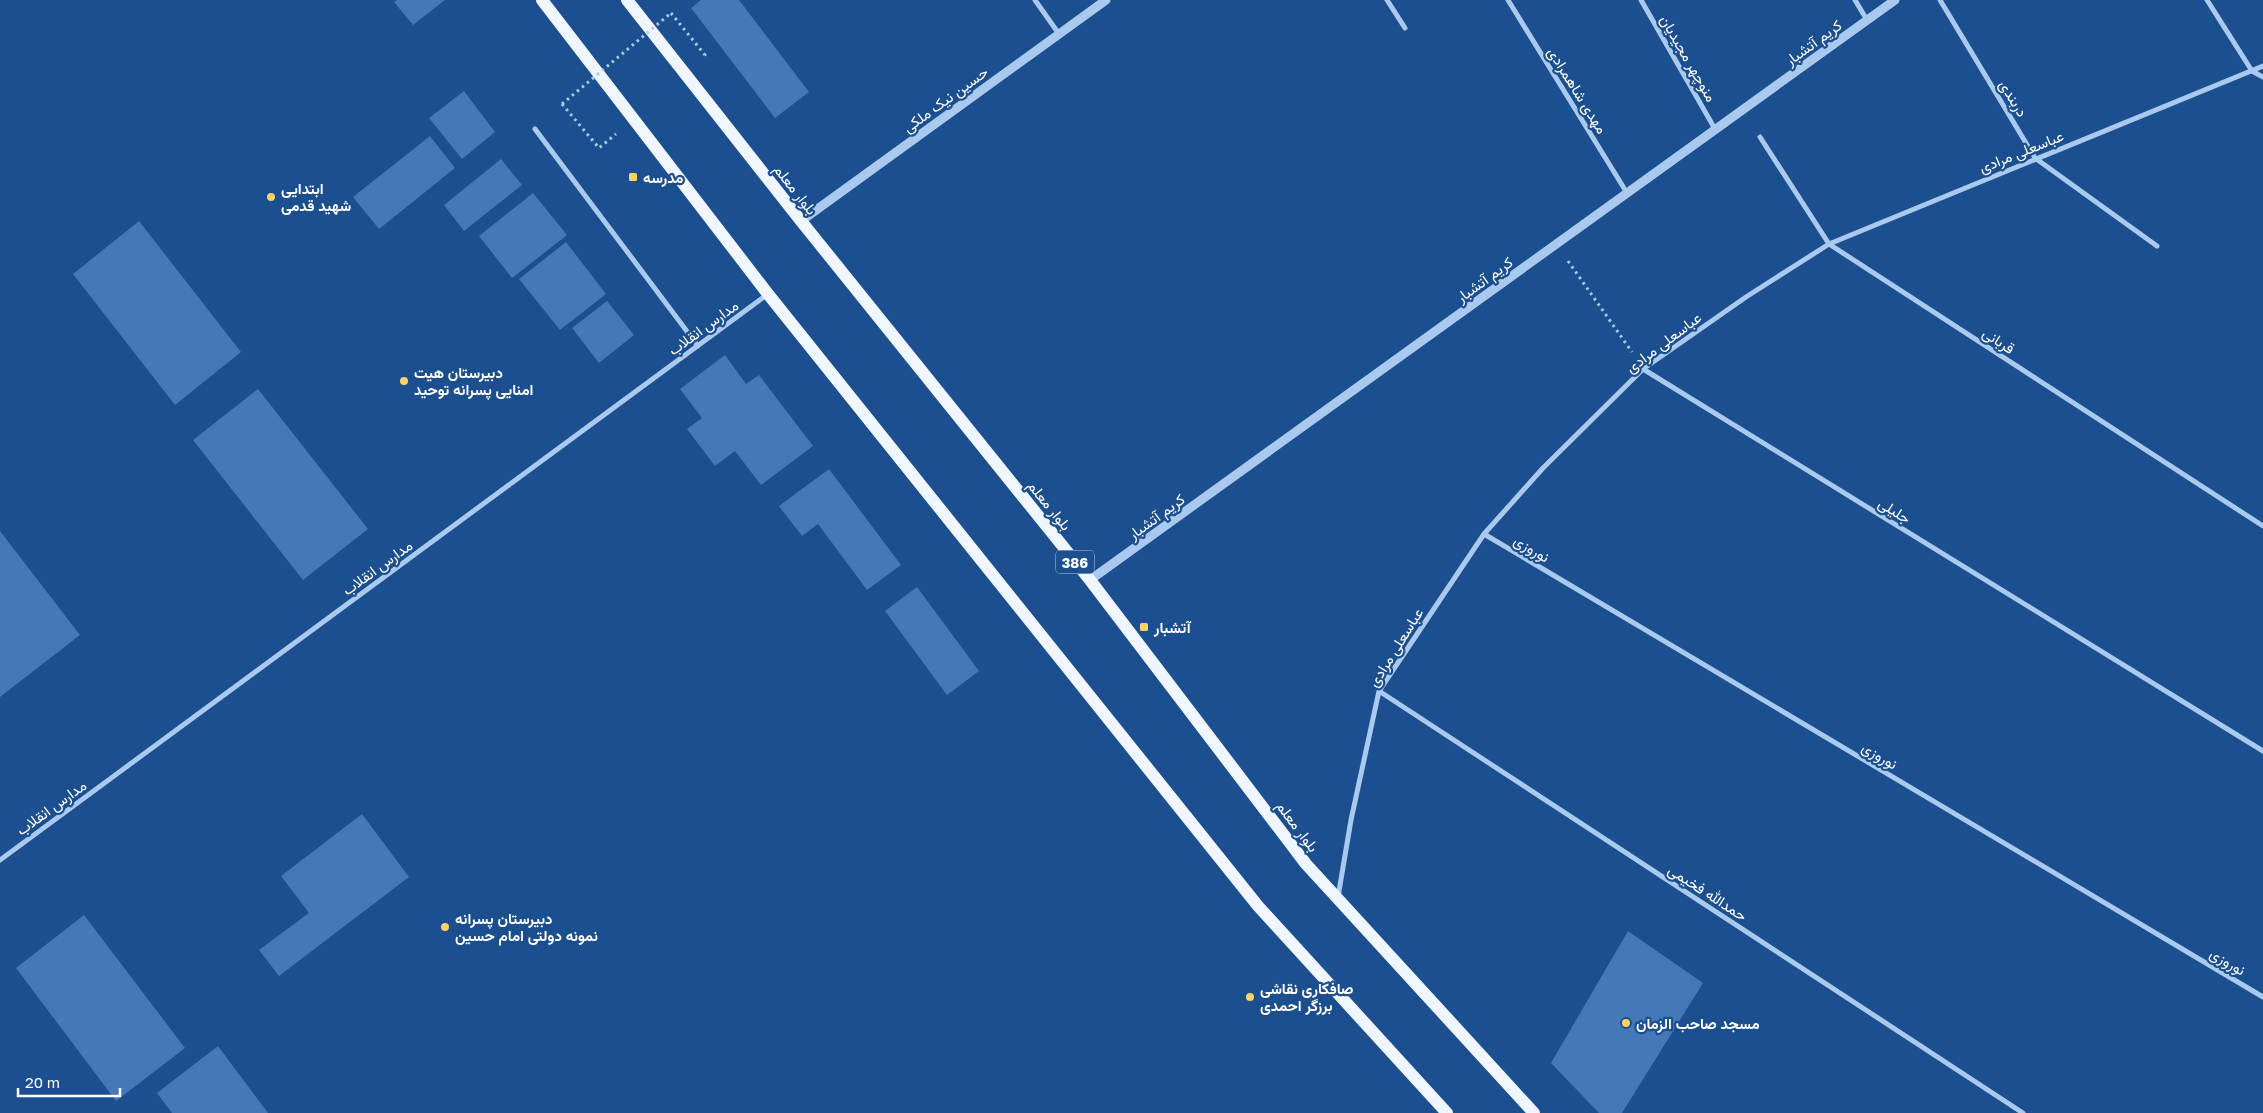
<svg xmlns="http://www.w3.org/2000/svg" width="2263" height="1113" font-family="'Golos Text',Vazirmatn,sans-serif">
<style>
.building{fill:#4478b7}
.lines{fill:none;stroke-linecap:round;stroke-linejoin:round}
.path{stroke:#a9c9ee;stroke-width:3;stroke-dasharray:2.5 4;stroke-linecap:butt}
.minor{stroke:#a9c9ee;stroke-width:5}
.tertiary{stroke:#a9c9ee;stroke-width:9}
.primary{stroke:#f0f6ff;stroke-width:12}
.path-bridge{stroke:#a9c9ee;stroke-width:3;stroke-dasharray:2.5 4;stroke-linecap:butt}
.poi-dot{fill:#ffd166;stroke:#1b4f8f;stroke-width:2}
.labels{text-anchor:middle;dominant-baseline:central;stroke-width:4.5;stroke-linejoin:round;paint-order:stroke}
.shield{fill:#1b4f8f;stroke:#bbcadd;stroke-width:1}
.shield-label{font-size:14px;font-weight:bold;fill:#fff}
.street-label{font-size:15px;fill:#fff;stroke:#1b4f8f}
.poi-label{font-size:15px;font-weight:bold;fill:#fff;stroke:#1b4f8f;text-anchor:start}
</style>
<rect width="100%" height="100%" fill="#1b4f8f"/>
<path class="building" d="M397,0H445L413,25L394,2Z
M701,0H739L809,92L775,118L691,8Z
M464,91L495,132L462,159L429,118Z
M430,136L455,168L379,229L353,197Z
M501,159L522,185L464,231L444,205Z
M533,193L567,235L512,278L479,236Z
M139,221L241,352L175,405L73,274Z
M566,242L606,294L560,330L519,279Z
M607,301L634,335L599,363L572,328Z
M725,355L746,384L759,375L813,446L761,485L735,451L715,466L687,429L702,418L680,389Z
M258,389L368,529L303,580L193,440Z
M829,469L901,565L867,590L818,524L802,536L779,506Z
M0,531L80,635L0,697Z
M917,587L979,671L947,695L885,611Z
M362,814L409,877L279,976L259,950L309,913L281,876Z
M84,915L185,1048L116,1101L16,968Z
M1628,931L1703,983L1622,1113H1599L1551,1063Z
M218,1046L268,1113H172L157,1093Z"/>
<g class="lines">
<path class="path" d="M671,13L705,55L702,58
M562,104L599,148L616,134
M1568,261L1632,352"/>
<path class="minor" d="M1035,0L1059,34
M1387,0L1405,28
M1508,0L1627,193
M1641,0L1715,129
M1855,0L1867,20
M1940,0L2035,158L2157,246
M2207,0L2252,71L2263,77
M535,129L698,346
M1760,137L1829,244L2263,526
M1643,369L2263,751
M1484,534L2263,997
M1379,691L2023,1113
M0,860L768,294
M1338,897L1351,820L1379,691L1484,534L1543,468L1643,369L1746,297L1829,244L2263,66"/>
<path class="tertiary" d="M801,221L1106,0
M1090,580L1895,0"/>
<path class="primary" d="M542,0L768,294L1258,906L1447,1113
M627,0L801,221L1090,580L1306,864L1534,1113"/>
<path class="path-bridge" d="M562,104L671,13"/>
</g>
<g class="poi-dot">
<rect x="628" y="172" width="10" height="10" rx="2.5"/>
<circle cx="271" cy="197" r="5"/>
<circle cx="404" cy="381" r="5"/>
<rect x="1139" y="622" width="10" height="10" rx="2.5"/>
<circle cx="445" cy="927" r="5"/>
<circle cx="1250" cy="997" r="5"/>
<circle cx="1626" cy="1023" r="5"/>
</g>
<g class="labels">
<rect class="shield" x="1056" y="550.5" width="38" height="23" rx="4"/>
<g class="shield-label">
<text x="1075" y="562">386</text>
</g>
<g class="street-label">
<text transform="translate(1813 42) rotate(-36)">کریم آتشبار</text>
<text transform="translate(1689 58) rotate(60)">منوچهر مجیدیان</text>
<text transform="translate(1578 90) rotate(58)">مهدی شاهمرادی</text>
<text transform="translate(2014 98) rotate(59)">دربندی</text>
<text transform="translate(945 99) rotate(-36)">حسین نیک ملکی</text>
<text transform="translate(2021 151) rotate(-22)">عباسعلی مرادی</text>
<text transform="translate(796 189) rotate(52)">بلوار معلم</text>
<text transform="translate(1484 279) rotate(-36)">کریم آتشبار</text>
<text transform="translate(703 327) rotate(-36)">مدارس انقلاب</text>
<text transform="translate(1999 340) rotate(33)">قربانی</text>
<text transform="translate(1663 342) rotate(-37)">عباسعلی مرادی</text>
<text transform="translate(1050 505) rotate(51)">بلوار معلم</text>
<text transform="translate(1895 510) rotate(32)">جلیلی</text>
<text transform="translate(1156 516) rotate(-36)">کریم آتشبار</text>
<text transform="translate(1532 548) rotate(31)">نوروزی</text>
<text transform="translate(377 567) rotate(-36)">مدارس انقلاب</text>
<text transform="translate(1395 647) rotate(-58)">عباسعلی مرادی</text>
<text transform="translate(1880 755) rotate(31)">نوروزی</text>
<text transform="translate(51 807) rotate(-36)">مدارس انقلاب</text>
<text transform="translate(1298 826) rotate(53)">بلوار معلم</text>
<text transform="translate(1708 892) rotate(33)">حمدالله فخیمی</text>
<text transform="translate(2228 961) rotate(31)">نوروزی</text>
</g>
<g class="poi-label">
<text x="643" y="177">مدرسه</text>
<text x="281" y="188">ابتدایی<tspan x="281" dy="17">شهید قدمی</tspan></text>
<text x="414" y="372">دبیرستان هیت<tspan x="414" dy="17">امنایی پسرانه توحید</tspan></text>
<text x="1154" y="627">آتشبار</text>
<text x="455" y="918">دبیرستان پسرانه<tspan x="455" dy="17">نمونه دولتی امام حسین</tspan></text>
<text x="1260" y="988">صافکاری نقاشی<tspan x="1260" dy="17">برزگر احمدی</tspan></text>
<text x="1636" y="1023">مسجد صاحب الزمان</text>
</g>
</g>
<path d="M18 1088v8h102v-8" fill="none" stroke="#ffffff" stroke-width="2.5"/>
<text x="25" y="1088" font-size="15" fill="#ffffff" stroke="#1b4f8f" stroke-width="4" paint-order="stroke">20 m</text>
</svg>
